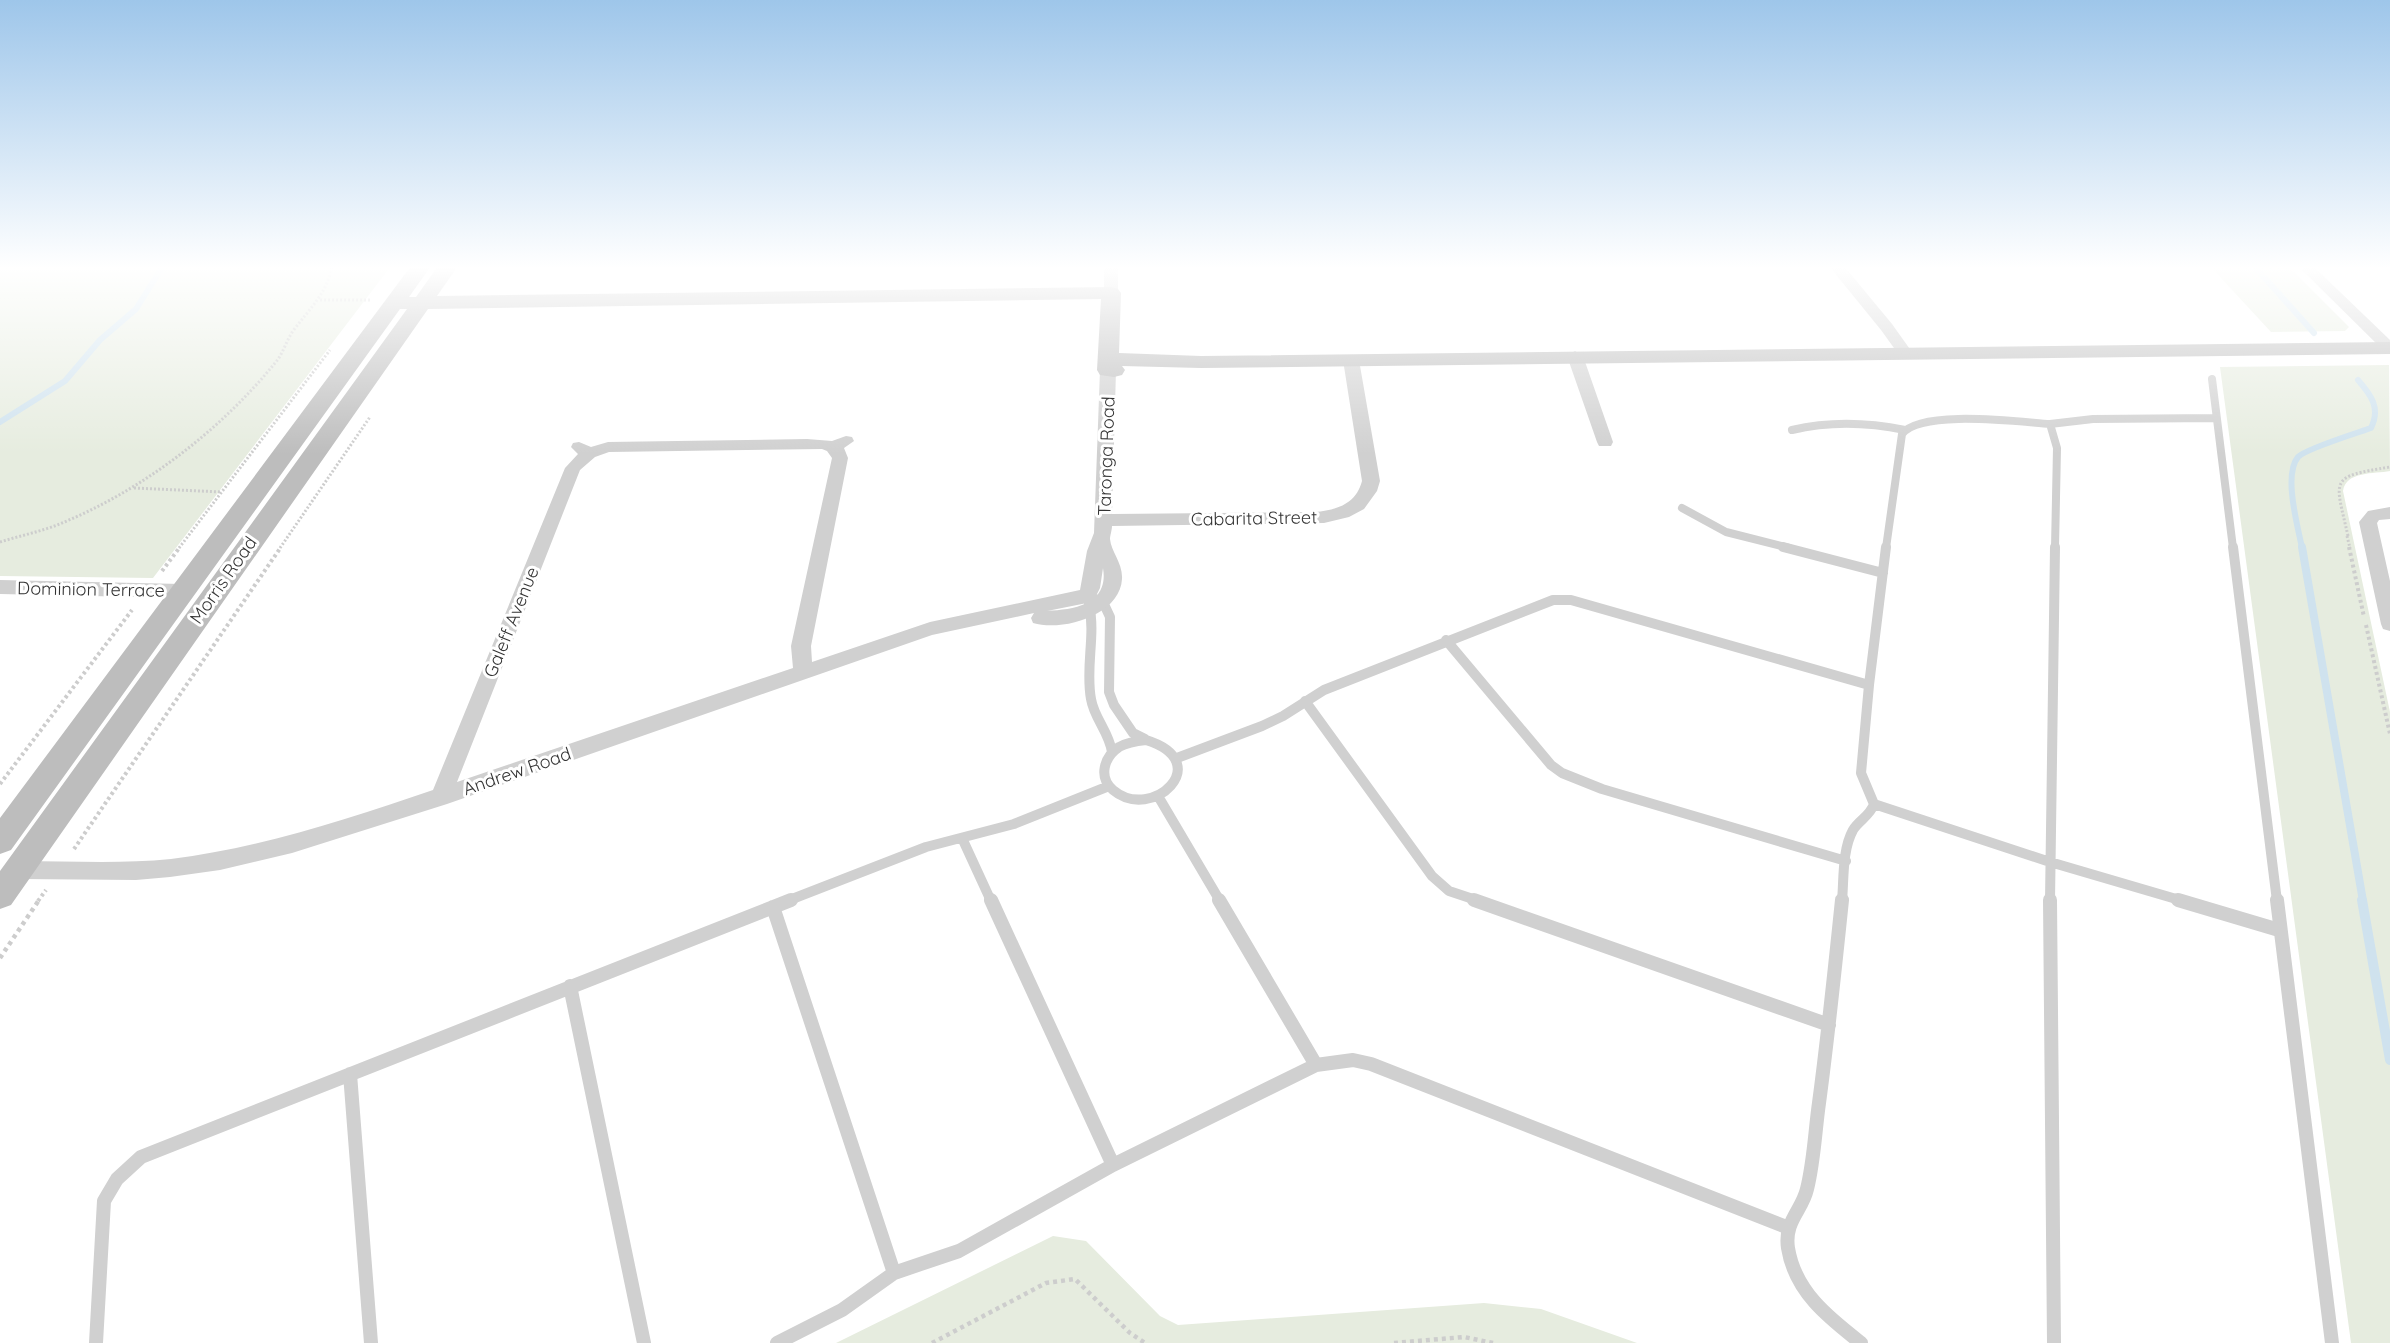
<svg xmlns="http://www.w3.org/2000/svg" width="2390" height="1343" font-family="Quicksand,sans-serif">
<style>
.green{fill:#e6ecdf}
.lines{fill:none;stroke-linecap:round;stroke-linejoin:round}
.stream-far2{stroke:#cfe2ee;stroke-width:6}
.stream-far1{stroke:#cfe2ee;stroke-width:8}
.stream{stroke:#cfe2ee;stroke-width:10}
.path-far2{stroke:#cdcdcd;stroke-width:3;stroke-dasharray:2 2;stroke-linecap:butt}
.path-far1{stroke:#cdcdcd;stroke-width:4;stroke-dasharray:3 3;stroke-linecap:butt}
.path{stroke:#cdcdcd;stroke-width:4.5;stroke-dasharray:4 4;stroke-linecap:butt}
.lane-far2{stroke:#d0d0d0;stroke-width:8}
.lane-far1{stroke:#d0d0d0;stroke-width:10}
.lane{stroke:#d0d0d0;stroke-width:14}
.street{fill:#d0d0d0;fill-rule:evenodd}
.secondary{fill:#bdbdbd;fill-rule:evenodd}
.labels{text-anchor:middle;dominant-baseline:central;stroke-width:6;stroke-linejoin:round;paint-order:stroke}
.street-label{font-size:18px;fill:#333;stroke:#fff}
</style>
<rect width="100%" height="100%" fill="#fff"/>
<path class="green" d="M0,266H391L153,578L0,576Z
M2210,266H2288L2349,327L2345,331L2271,332Z
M2389,365L2390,471C2374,474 2346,471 2343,491L2390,712V1343H2351L2220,367Z
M1053,1236L1086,1241L1160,1316L1178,1325L1484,1303L1541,1309L1637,1343H836Z"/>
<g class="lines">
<path class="stream-far2" d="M2254,266L2314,333
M0,422L65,381L100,340L136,309L163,266
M2302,548C2298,527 2283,475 2298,457C2305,449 2357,433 2371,428C2381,408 2371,395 2358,380"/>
<path class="stream-far1" d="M2302,547L2363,901"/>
<path class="stream" d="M2362,900L2390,1060"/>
<path class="path-far2" d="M320,300H370
M134,488L222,492
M2347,536L2350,548
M2348,536C2335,478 2328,477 2390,467
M0,542C19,536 39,532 57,525C140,492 219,432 275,363C283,354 286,341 293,331C309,309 327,294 332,266
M179,548L330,350
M280,548L370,417"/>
<path class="path-far1" d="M2349,547L2364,617
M162,571L180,547
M2366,625L2390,734
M0,784L132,610
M74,849L281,547
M38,901L46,890"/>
<path class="path" d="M0,958L39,900
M932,1343L1046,1283L1075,1279L1130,1333L1145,1343
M1394,1343L1464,1337L1493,1343"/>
<path class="lane-far2" d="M2212,379L2233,548
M2050,424L2093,419L2216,418
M1792,430C1830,421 1866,422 1905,430
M1682,508L1726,532L1789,548
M1886,548L1902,434C1921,409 2019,422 2050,424L2057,448L2055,548"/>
<path class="lane-far1" d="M1783,547L1883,573
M2233,547L2277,901
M1095,599L1103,602L1110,617L1109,692L1114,705L1133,733L1145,739
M1089,604C1096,636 1085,667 1091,699C1094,718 1109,732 1112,752
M1446,640L1551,765L1562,773L1602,789L1846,861
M1869,685L1886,547
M1305,701L1432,876L1449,891L1479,901
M1146,740C1217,762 1152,823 1113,790C1098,777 1104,757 1119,747C1128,742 1137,741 1146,740Z
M1177,758L1262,726L1283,716L1324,690L1553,600H1571L1869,685L1861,773L1874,804C1870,816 1859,820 1853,830C1842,850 1844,879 1842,901
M1158,796L1220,901
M1874,804L2050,862L2183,901
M962,838L991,901
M787,901L926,847L1014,824L1109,786
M2050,901L2055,547"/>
<path class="lane" d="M991,900L1113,1165
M1219,900L1316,1065L1353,1060L1371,1064L1789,1228
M1474,900L1829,1025
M1842,900C1835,968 1828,1036 1819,1103C1815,1131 1814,1161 1807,1189C1802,1211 1784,1221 1788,1248C1795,1292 1829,1318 1861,1343
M2050,900L2054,1343
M2178,900L2279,930
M2277,900L2332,1343
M773,907L894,1273
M570,986L644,1343
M350,1074L371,1343
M96,1343L104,1201L117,1179L141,1157L791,900
M777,1343L842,1310L894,1273L959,1251L1113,1165L1316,1065"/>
<path class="street" d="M1104,266H1118V293L1116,296L1111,297L1104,293Z
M1829,266H1844L1892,324L1912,352L1909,355H1899L1881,330Z
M2298,266H2313L2390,340V352L2384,351Z
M1575,351L1583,356L1613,442L1611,446H1599L1597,442L1567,356Z
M1351,355L1359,360L1380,481L1377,491L1364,509L1349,517L1324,523L1112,526C1112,530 1110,536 1110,539C1111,552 1123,563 1122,579C1120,615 1063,632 1033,623L1031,618L1034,613L932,635L447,804L292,853L220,870L170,877L136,880L19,879L11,877L8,870L11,863L19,861C69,861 121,864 171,859C261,848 347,819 433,790L565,468L578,454L571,447L573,443L579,442L591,447L608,442L807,439L832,441L846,436L852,437L854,441L844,448L848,458L811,646L812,662L930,622L1080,590L1087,551L1094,533L1100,370L1102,367L1108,365L1116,370L1112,514L1315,512C1337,510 1356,504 1362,481L1343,360ZM822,449L827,451L832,458L791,646L793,668L457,782L580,470L595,457L609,452ZM1103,568C1105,580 1103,589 1095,598L1100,588ZM1087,603C1074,609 1061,610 1047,611Z
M2390,507V519L2379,520L2377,523L2390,581V631L2383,629L2381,624L2359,522L2368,511Z
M0,580L182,584L189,586L191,591L189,596L182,598L0,594Z"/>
<path class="secondary" d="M411,266H431L409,297H416L438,266H458L437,296L1111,287L1118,289L1121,293L1119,353L1201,356L2390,342V354L1201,368L1122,366L1125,370L1122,375L1114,377L1100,375L1097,370L1101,299L428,309L11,905L0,909V871L407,309H400L11,850L0,854V818Z"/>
</g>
<linearGradient id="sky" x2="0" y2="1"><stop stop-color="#9ec6ea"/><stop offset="0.59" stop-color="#fff"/><stop offset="1" stop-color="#fff" stop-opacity="0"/></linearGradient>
<rect width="2390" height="454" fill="url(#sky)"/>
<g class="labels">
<g class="street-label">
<text transform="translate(1106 456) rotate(-88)">Taronga Road</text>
<text transform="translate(1254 518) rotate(-1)">Cabarita Street</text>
<text transform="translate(223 580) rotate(-55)">Morris Road</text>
<text transform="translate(91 589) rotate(1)">Dominion Terrace</text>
<text transform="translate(511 622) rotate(-68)">Galeff Avenue</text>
<text transform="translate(517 771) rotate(-19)">Andrew Road</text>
</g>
</g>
</svg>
